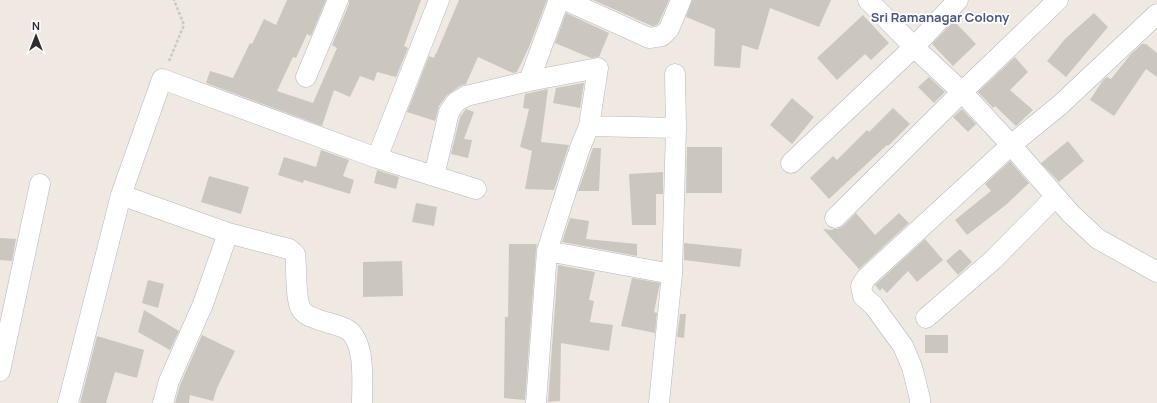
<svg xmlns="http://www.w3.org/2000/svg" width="1157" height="403" font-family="Manrope,sans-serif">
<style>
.building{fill:#cbc7bf}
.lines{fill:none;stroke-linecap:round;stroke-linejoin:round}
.street-casing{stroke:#b4b7c1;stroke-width:21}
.path{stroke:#c9c9c9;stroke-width:2.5;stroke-dasharray:3 2;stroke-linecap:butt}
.street{stroke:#fff;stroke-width:20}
.labels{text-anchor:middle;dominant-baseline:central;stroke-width:3.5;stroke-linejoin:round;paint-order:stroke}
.neighbourhood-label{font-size:13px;font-weight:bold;fill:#4d5680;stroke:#fff}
</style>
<rect width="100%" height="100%" fill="#efe9e1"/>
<path class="building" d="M287,0H326L311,36L307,34L296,58L293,57L277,91L313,103L337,48L332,45L349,4V0H421L404,46L408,48L396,77L377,72L374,81L360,76L350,97L334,90L322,126L206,83L210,71L233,78L250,43L252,44L264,19L276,25Z
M459,0H547L529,47L517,72L513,73L478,57L466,84L460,86L447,95L439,106L435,121L407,112L429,56L434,58L435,54H436Z
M593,0H669L659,22L657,25L652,26Z
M692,0H831L819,27L770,8L758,50L742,45L740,68L714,66L715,29L686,17Z
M566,13L609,33L599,57L591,58L555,43Z
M1094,13L1108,27L1066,77L1047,61L1065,39Z
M863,15L889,43L871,60L865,54L837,80L817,58Z
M954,21L976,44L953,66L932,44Z
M1142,44H1146L1157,53V77L1146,69L1114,116L1090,100L1103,80L1107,77L1111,79L1131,54Z
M1015,57L1028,72L1010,90L1033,110L1016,126L995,106L993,108L978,92Z
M929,77L945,92L934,103L918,87Z
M583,83H584L580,108L553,103L556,88Z
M548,89L541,142L569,145L554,190L525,189L532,151L520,147L529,109L523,108L525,94Z
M792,98L814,117L792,144L770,125Z
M893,108L910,124L888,146L887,145L829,199L810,178L833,156L837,160L867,130L869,132Z
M466,109L474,112L464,139L472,140L468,158L451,154L460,117Z
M962,109L976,124L968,132L953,117Z
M1068,141L1084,161L1059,182L1041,163Z
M687,147H722V193H686Z
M593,148H601L599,191H578Z
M321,150L349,160L343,176L354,180L350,194L304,180L303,183L278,175L284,157L316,167Z
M1010,161L1029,183L1007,204L967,235L955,220L991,191L985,184Z
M377,170L399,177L396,189L374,183Z
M663,172V194H656V225H632L629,174Z
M209,176L249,187L241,214L201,202Z
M416,203L437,207L434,226L412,222Z
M856,213L875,235L899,213L909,223L859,269L823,229L833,230V229H838L843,226Z
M570,218L589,221L586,239L637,244V256L562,242Z
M0,238L16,239L12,261L0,260Z
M925,239L943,260L917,282L908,271L887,293L882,288L880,291L875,285Z
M684,243L742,249L740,267L684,260Z
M509,244H537L536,250L525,400L504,398L505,317H508Z
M960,249L972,262L958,275L946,261Z
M402,261L403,296L363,297V262Z
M558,265L595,272L589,300L594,301L590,322L613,325L609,351L561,343L560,401L548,402Z
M632,278L660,283L654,312L657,313L655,333L621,326Z
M148,280L164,284L158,308L142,303Z
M144,310L179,331L170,350L138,332Z
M680,314H686L684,338L677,337Z
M202,335L235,351L217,388L213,401L190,395L189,403H175L180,385Z
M925,335H948V353H925Z
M97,336L144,350L137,378L115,372L106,403H80Z"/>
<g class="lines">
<defs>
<path id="street" d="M565,0L649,38L662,36L669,29L681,0
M868,0L914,47L962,92L1011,145L1071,214L1098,239L1157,272
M306,77L338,0
M529,81L559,0
M377,158L439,0
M791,163L914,47L958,0
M434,176L476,189
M121,195L228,233L289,249L295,254C297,269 295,298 301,309C305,316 315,318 322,321C329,323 342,326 348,330C366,343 362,383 362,403
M835,218L962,92L1058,0
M547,251L672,274
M926,318L993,260L1055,197
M0,371L40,184
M68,403L121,195L162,79L377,158L434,176L449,112L456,102L466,96L529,81L598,68L589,126
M163,403L169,381L203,304L228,233
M536,403L547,251L580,148L589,126L676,128
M659,403L672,274L676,128L675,74
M920,403V399L912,367L903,346L874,306L863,296L861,286L866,278L1011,145L1060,105L1157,14"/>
</defs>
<use href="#street" class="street-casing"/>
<path class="path" d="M169,61L184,25L174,0"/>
<use href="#street" class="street"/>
</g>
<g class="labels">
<g class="neighbourhood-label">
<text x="940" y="17">Sri Ramanagar Colony</text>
</g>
</g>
<g transform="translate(36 36)" stroke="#ffffff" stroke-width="3" paint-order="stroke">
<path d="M0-3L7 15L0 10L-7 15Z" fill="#2e2e2e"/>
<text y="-6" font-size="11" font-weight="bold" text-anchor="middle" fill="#2e2e2e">N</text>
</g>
</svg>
